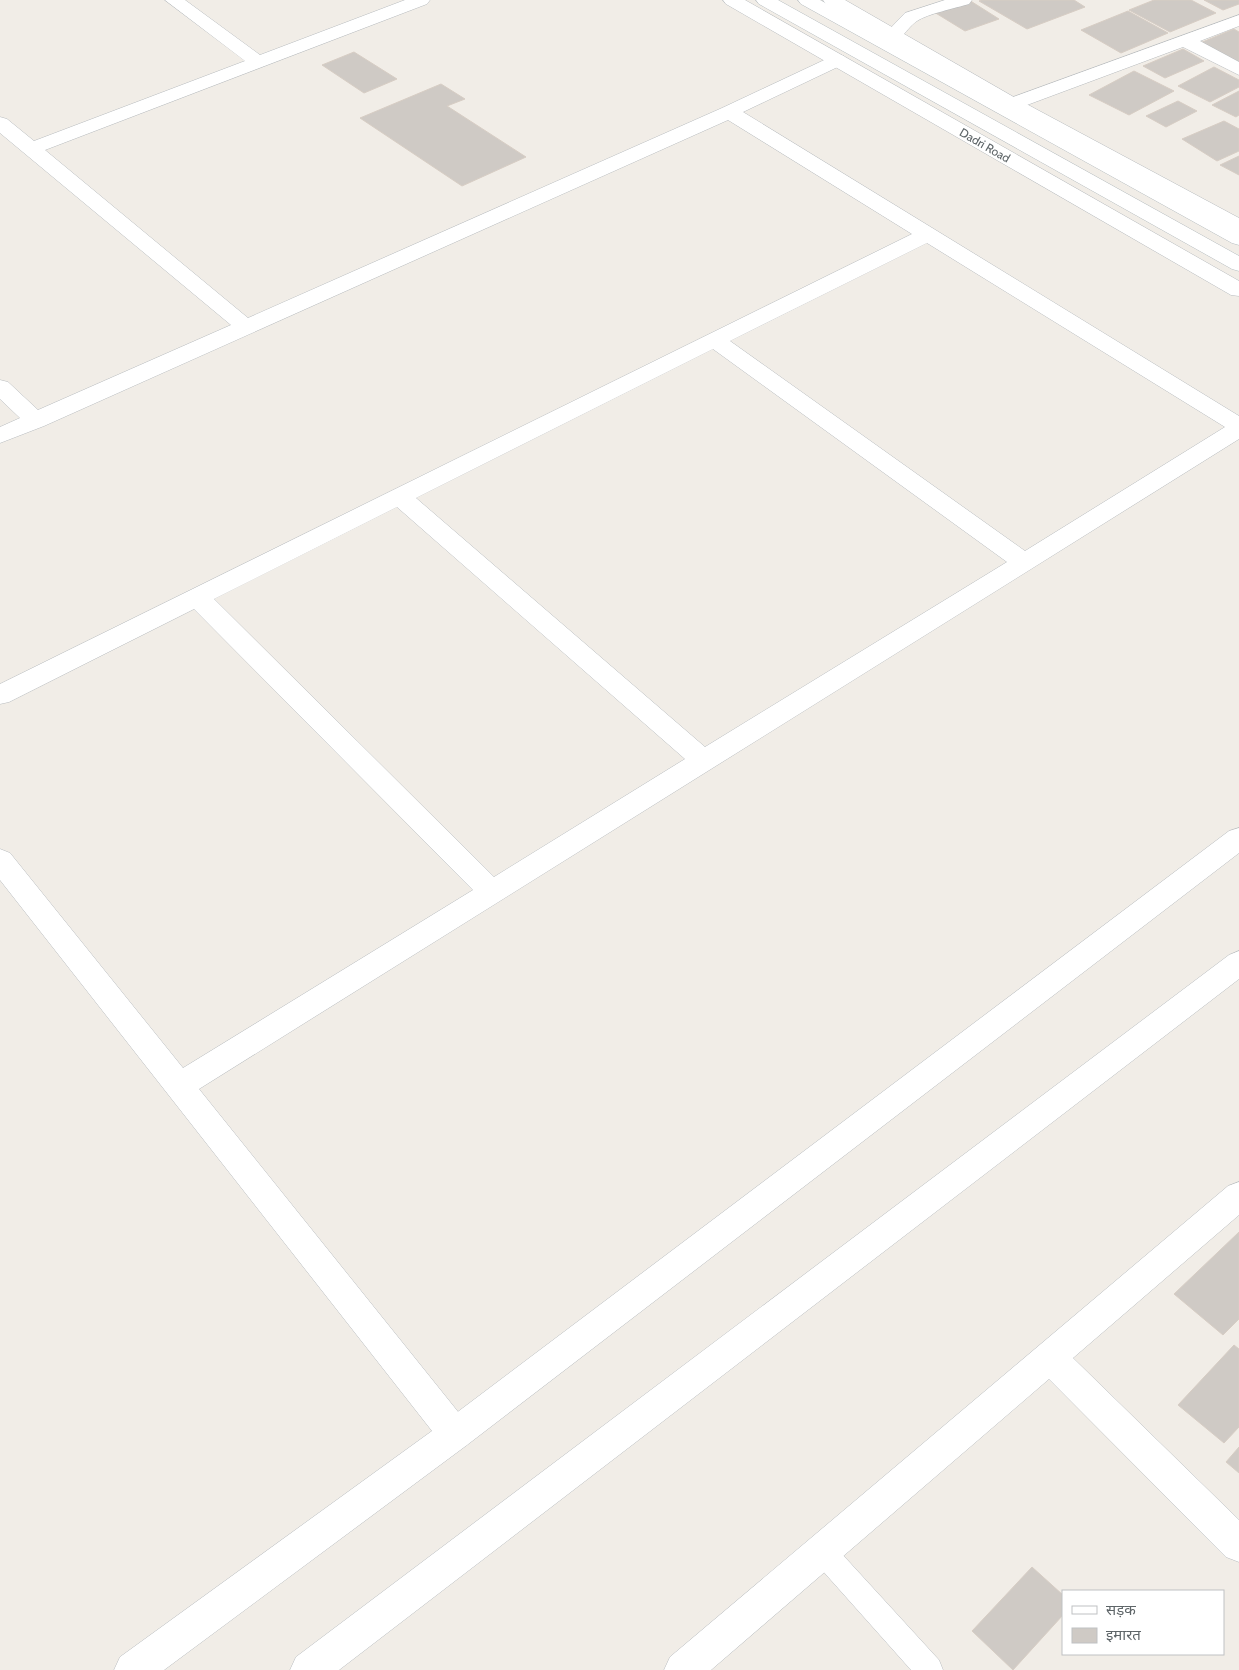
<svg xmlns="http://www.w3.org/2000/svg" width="1239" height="1670" font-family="Cabin,'Noto Sans Devanagari',sans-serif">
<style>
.building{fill:#cfcac5;stroke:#d7cdc4}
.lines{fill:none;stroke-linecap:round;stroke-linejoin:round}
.service-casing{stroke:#b7bbbe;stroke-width:1}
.minor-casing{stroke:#b7bbbe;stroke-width:1}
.tertiary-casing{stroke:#b7bbbe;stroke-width:1}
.secondary-casing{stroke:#b5bcbf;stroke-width:1}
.service{fill:#fff;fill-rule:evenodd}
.minor{fill:#fff;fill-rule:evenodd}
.tertiary{fill:#fff;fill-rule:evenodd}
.secondary{fill:#fff;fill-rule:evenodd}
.labels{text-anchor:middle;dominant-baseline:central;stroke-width:4;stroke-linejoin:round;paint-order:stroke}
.far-street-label{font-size:12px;fill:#5e6568;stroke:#fff}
</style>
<rect width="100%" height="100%" fill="#f1ede7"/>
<path class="building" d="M969,0L999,19L965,31L934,12Z
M981,0H1074L1085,7L1027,29L979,1Z
M1154,0H1191L1216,13L1170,32L1129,10Z
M1204,0H1239V4L1223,10Z
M1128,11L1168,33L1121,53L1081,30Z
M1234,29L1239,32V65L1200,43Z
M1183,49L1204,61L1165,78L1143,66Z
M354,52L397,79L364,93L322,65Z
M1214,67L1239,80V87L1210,102L1178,86Z
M1134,71L1174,91L1129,115L1089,95Z
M441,84L465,99L447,106L526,157L462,186L360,118Z
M1239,91V115L1236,117L1212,105Z
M1178,101L1197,111L1166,127L1146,116Z
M1224,121L1239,129V151L1217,161L1182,139Z
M1239,156V175L1220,165Z
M1239,1232V1319L1223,1335L1174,1294Z
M1234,1345L1239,1349V1427L1224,1443L1178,1405Z
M1239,1447V1473L1226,1462Z
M1032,1567L1063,1595V1615L1013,1670L972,1631Z"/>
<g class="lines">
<defs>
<path id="service" d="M822,1538L831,1542L939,1660L943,1670H911L813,1560L809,1551L813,1542Z"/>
<path id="minor" d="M165,0H185L260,55L405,0H430L427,4L45,150L248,318L722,108L837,54L844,56L846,60L844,64L743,112L1239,416V439L199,1089L467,1423L472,1434L467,1445L455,1450L443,1445L0,880V849L10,853L183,1068L473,890L194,609L9,702L0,704V684L912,234L728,120L44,426L0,443V427L20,418L0,399V380L8,382L38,410L231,325L0,133V117L7,119L34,141L245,61ZM927,243L1225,427L1025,551L730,341ZM713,349L1007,562L705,747L416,498ZM397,507L685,759L494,877L214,599Z
M945,0H972L969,4C956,8 927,14 917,21C905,29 902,44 886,40L883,36L905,13Z
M1239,15V26L1200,41L1239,62V75L1183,47L1019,108L1012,110L1005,108L1002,104L1005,100Z
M1239,1182V1215L1073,1358L1239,1520V1562L1226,1557L1049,1379L711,1670H664L670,1657L1228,1186Z"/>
<path id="tertiary" d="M723,0H745L1239,281V296L1231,295L726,4Z
M823,0H845L1019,100L1239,218V232L1232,230L1005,108L826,4Z
M1239,828V853L467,1445L164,1670H114L120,1657L443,1423L1229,831Z
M1239,951V979L339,1670H290L296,1657L1229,955Z"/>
<path id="secondary" d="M756,0H778L1239,256V271L1232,269L759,4Z
M798,0H820L1239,231V245L1232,243L801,4Z"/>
</defs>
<use href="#service" class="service-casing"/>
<use href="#minor" class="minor-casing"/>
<use href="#tertiary" class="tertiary-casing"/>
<use href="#secondary" class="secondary-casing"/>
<use href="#service" class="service"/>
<use href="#minor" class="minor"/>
<use href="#tertiary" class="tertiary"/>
<use href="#secondary" class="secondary"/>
</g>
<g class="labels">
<g class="far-street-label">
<text transform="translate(985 145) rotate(30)">Dadri Road</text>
</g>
</g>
<rect x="1062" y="1590" width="162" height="65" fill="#ffffff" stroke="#bfc1c3"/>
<rect x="1072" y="1606" width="25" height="8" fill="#ffffff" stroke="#bfc1c3"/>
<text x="1106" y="1615" font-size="15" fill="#5e6568">सड़क</text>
<rect x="1072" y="1628" width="25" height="15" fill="#cfcac5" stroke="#bfc1c3"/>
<text x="1106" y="1640" font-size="15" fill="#5e6568">इमारत</text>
</svg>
